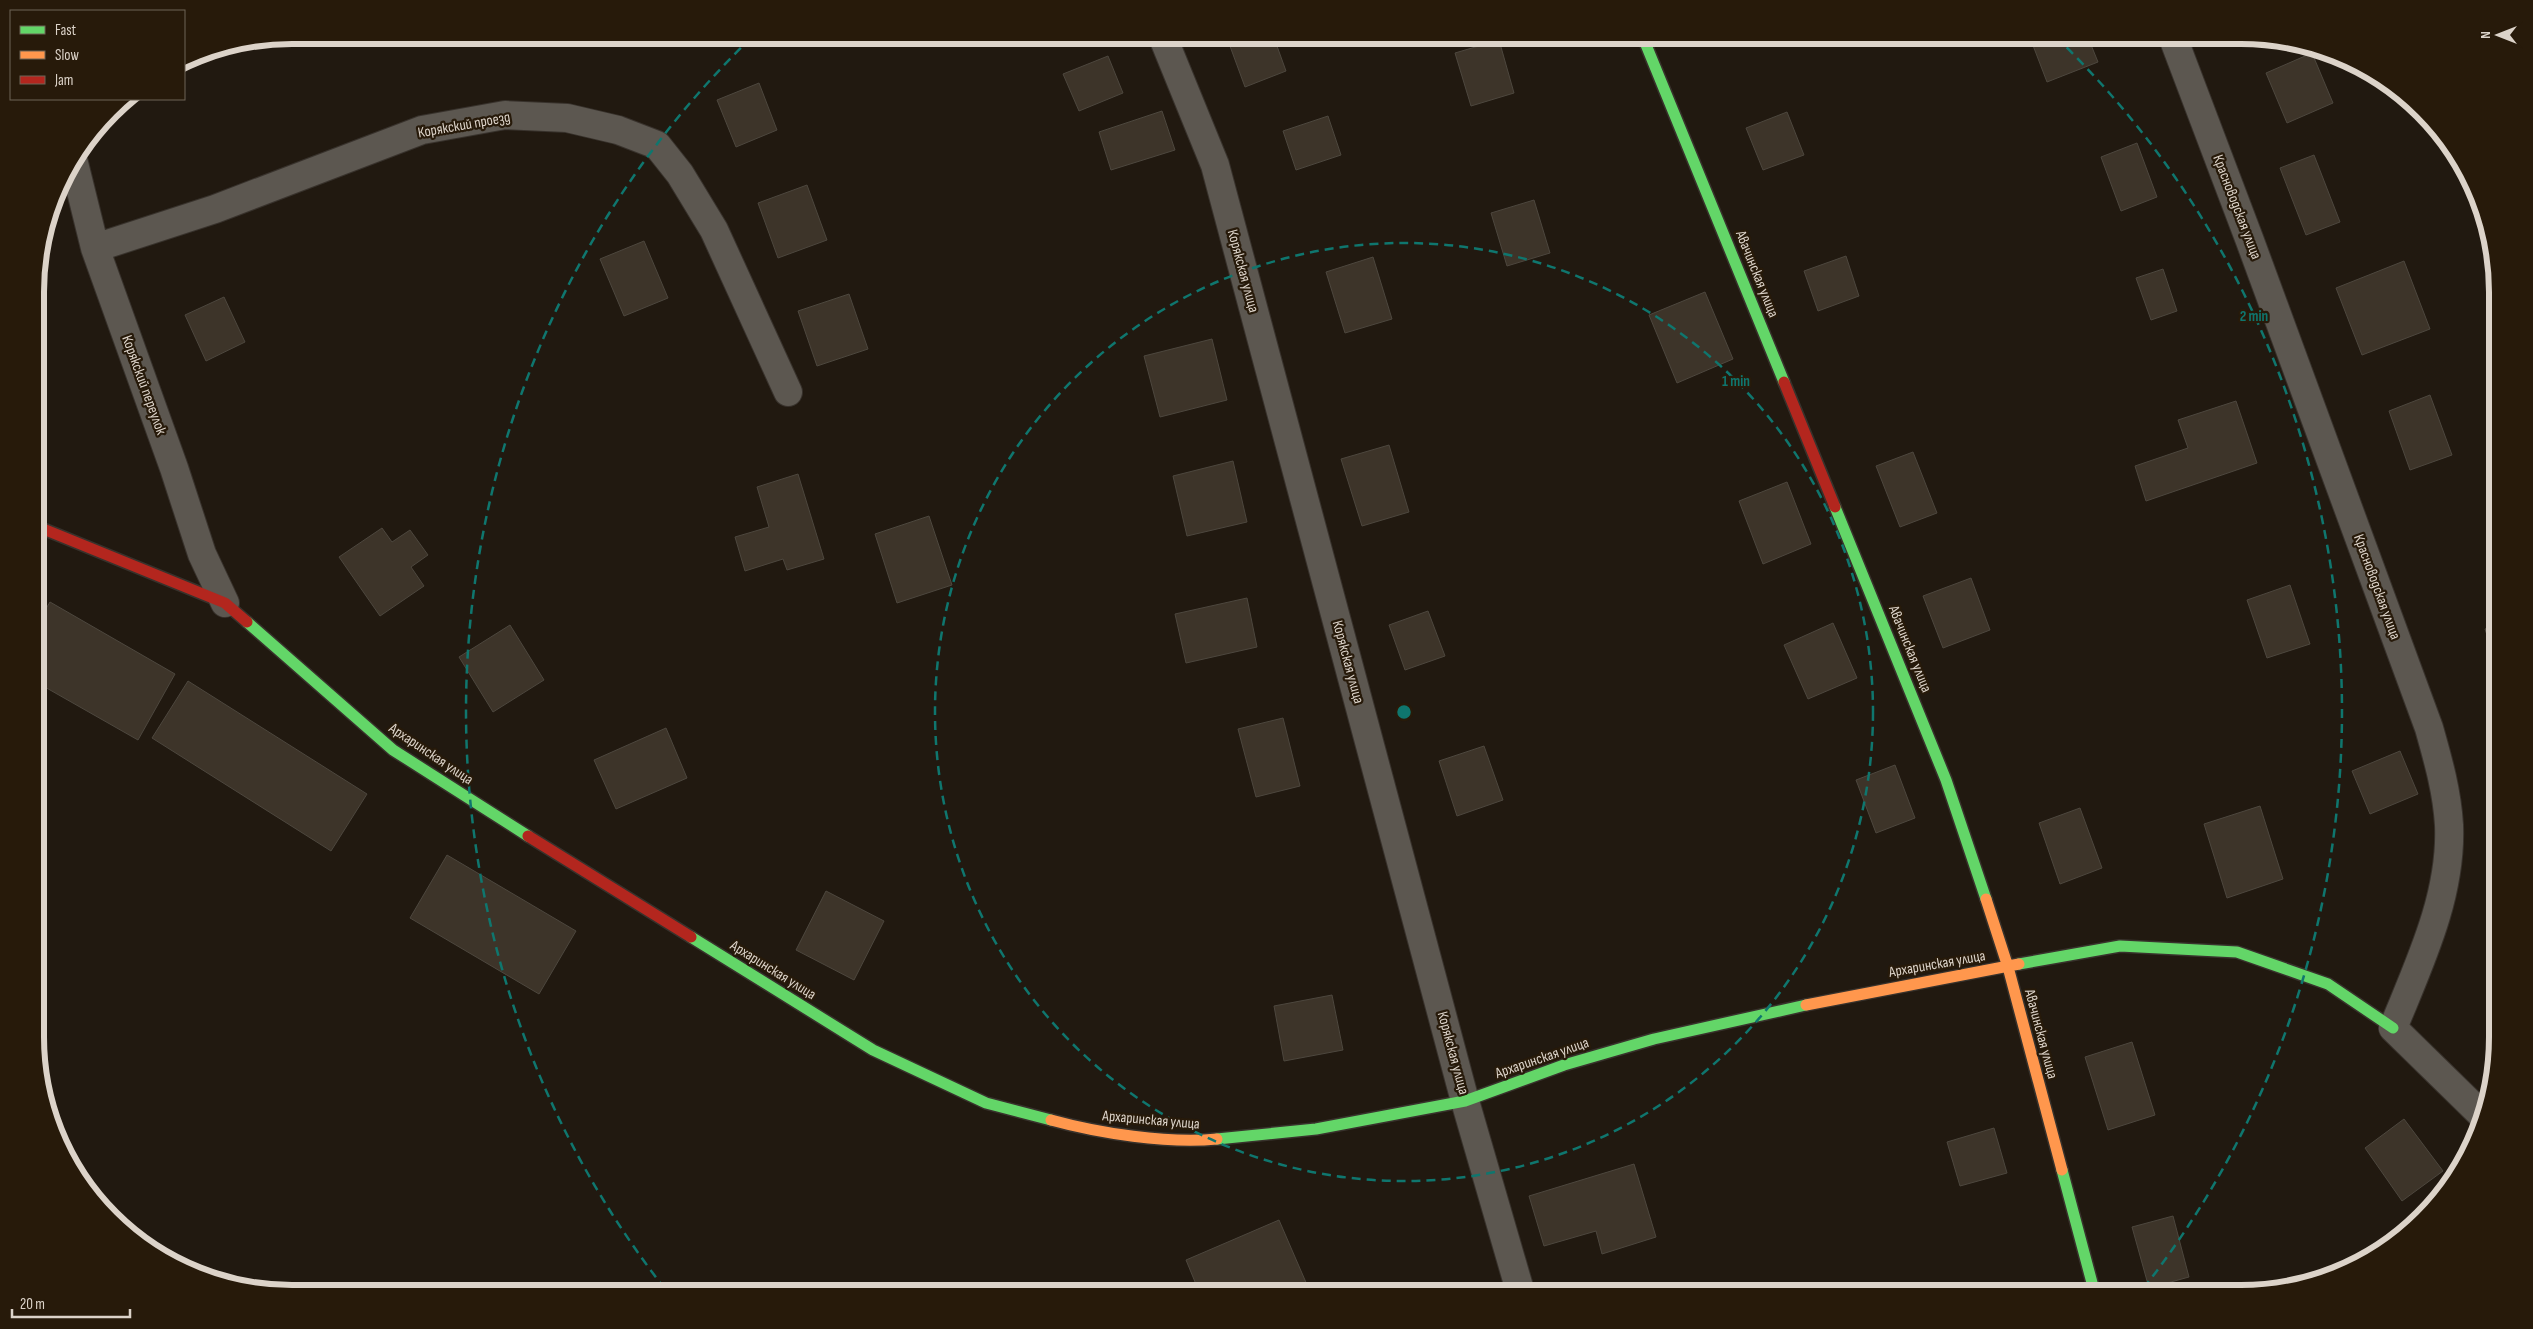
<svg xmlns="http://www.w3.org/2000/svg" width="2533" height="1329" font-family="'Sofia Sans Condensed',sans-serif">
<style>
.building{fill:#3d3429;stroke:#4d473e}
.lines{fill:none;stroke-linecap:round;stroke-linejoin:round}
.street-casing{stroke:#38322c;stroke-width:30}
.fast-casing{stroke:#38322c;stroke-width:14}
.slow-casing{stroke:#38322c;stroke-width:14}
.jam-casing{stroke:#38322c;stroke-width:14}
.street{stroke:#5c5750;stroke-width:28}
.fast{stroke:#63d668;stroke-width:11}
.slow{stroke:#ff974d;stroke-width:11}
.jam{stroke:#b3261e;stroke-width:11}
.ring{fill:none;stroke:#0f766e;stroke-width:2.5;stroke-dasharray:9 6}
.labels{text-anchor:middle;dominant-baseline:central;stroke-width:4.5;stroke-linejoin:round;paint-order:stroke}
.street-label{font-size:15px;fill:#dcd3c9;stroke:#271a0a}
.rim{fill:none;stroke:#dcd3c9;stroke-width:6}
.centre{fill:#0f766e;stroke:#271a0a;stroke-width:2.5}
.ring-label{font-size:15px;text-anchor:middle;font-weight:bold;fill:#0f766e;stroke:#271a0a;stroke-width:4.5;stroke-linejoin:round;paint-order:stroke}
</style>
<rect width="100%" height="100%" fill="#211910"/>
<path class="building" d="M1237,35H1273L1286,71L1245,87L1227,38Z
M2029,35H2087L2098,62L2047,82Z
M1499,40L1514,93L1471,106L1455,53Z
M2312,53L2333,103L2287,123L2266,73Z
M1108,56L1123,93L1079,111L1063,74Z
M759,83L777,130L736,147L717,100Z
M1162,111L1175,150L1111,170L1099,132Z
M1787,112L1804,155L1763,170L1746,128Z
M1328,116L1341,155L1296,170L1283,131Z
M2137,143L2157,197L2121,211L2101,157Z
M2314,155L2340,222L2306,235L2280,168Z
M807,185L827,240L778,258L758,203Z
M1534,200L1550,253L1507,266L1491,213Z
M644,241L668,298L624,316L600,259Z
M1846,256L1859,296L1818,311L1804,271Z
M1373,257L1392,319L1345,333L1326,272Z
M2404,261L2430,329L2362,355L2336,288Z
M2163,269L2177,311L2151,320L2136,278Z
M1705,292L1733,359L1677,383L1649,315Z
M849,294L868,349L817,366L798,311Z
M224,297L245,342L206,361L185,315Z
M1212,339L1227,400L1160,417L1144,356Z
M2430,395L2452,455L2410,470L2389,411Z
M2236,401L2257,463L2146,501L2135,466L2188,448L2178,420Z
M1389,445L1409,512L1362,526L1341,459Z
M1913,452L1937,513L1900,527L1876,466Z
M1233,461L1247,522L1187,536L1173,476Z
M798,474L824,559L787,570L783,559L745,571L735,537L769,527L757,487Z
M1787,482L1811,544L1763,564L1739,501Z
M929,516L952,585L897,603L875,534Z
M382,528L392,542L410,530L428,555L411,567L424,586L380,616L339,557Z
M1971,578L1990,630L1943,648L1923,596Z
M2290,585L2310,644L2267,658L2247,600Z
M1247,598L1257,647L1186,663L1175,614Z
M50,602L175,674L138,740L36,682V625Z
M1428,611L1445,656L1405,670L1389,625Z
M1833,623L1857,678L1808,699L1784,645Z
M510,625L544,680L493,712L459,657Z
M2497,625V666L2485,629Z
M188,681L367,794L331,851L152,738Z
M1283,718L1300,786L1256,797L1238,729Z
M666,728L687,778L616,809L594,760Z
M1484,746L1503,800L1457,816L1439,761Z
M2400,751L2418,794L2370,814L2352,771Z
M1895,765L1915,818L1876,833L1856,780Z
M2260,806L2283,879L2227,898L2204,824Z
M2080,808L2102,868L2060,884L2039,823Z
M447,855L576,931L539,994L410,918Z
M826,891L884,921L854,980L796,950Z
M1332,995L1343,1050L1284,1061L1274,1006Z
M2132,1042L2155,1115L2108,1130L2085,1057Z
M2404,1119L2443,1171L2402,1201L2365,1148Z
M1994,1128L2007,1173L1960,1186L1947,1142Z
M1634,1164L1656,1237L1602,1254L1596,1231L1544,1246L1529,1196Z
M2173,1216L2189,1277L2149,1288L2132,1227Z
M1279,1220L1311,1294H1200L1186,1260Z
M814,1283L818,1294H790Z"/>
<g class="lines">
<defs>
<path id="street" d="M1162,35L1215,165L1465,1101L1521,1294
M2172,35L2250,241L2429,728C2438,760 2447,791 2449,825C2452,896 2419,964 2393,1028L2484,1117
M74,163L95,248L174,468L202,554L225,603
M95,248L215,209L422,130L505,115L567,118L618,130L657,145L680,174L714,230L788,392"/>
<path id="fast" d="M1642,35L1784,382
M1835,507L1946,780L1986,899
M247,622L393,750L528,836
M691,937L873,1050L986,1103L1051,1120
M2019,964L2120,946L2237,952L2328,984L2393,1028
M1217,1139L1316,1129L1465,1101L1564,1065L1654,1039L1806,1005
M2062,1170L2095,1294"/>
<path id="slow" d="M1986,899L2008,967L2062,1170
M1806,1005L2019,964
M1051,1120C1098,1133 1168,1144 1217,1139"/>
<path id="jam" d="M1784,382L1835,507
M36,526L225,603L247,622
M528,836L691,937"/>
</defs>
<use href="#street" class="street-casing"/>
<use href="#fast" class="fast-casing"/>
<use href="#slow" class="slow-casing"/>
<use href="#jam" class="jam-casing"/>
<use href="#street" class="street"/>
<use href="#fast" class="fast"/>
<use href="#slow" class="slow"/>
<use href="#jam" class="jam"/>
</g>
<g class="ring">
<circle cx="1404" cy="712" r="469"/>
<path d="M665 1289A938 938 0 0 1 752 37M2056 37A938 938 0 0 1 2143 1289"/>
</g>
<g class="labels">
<g class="street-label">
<text transform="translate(464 125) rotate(-10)">Корякский проезд</text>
<text transform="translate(2237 207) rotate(69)">Красноводская улица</text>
<text transform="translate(1243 271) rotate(75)">Корякская улица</text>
<text transform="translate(1757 274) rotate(68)">Авачинская улица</text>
<text transform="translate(144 385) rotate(70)">Корякский переулок</text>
<text transform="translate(2377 587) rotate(70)">Красноводская улица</text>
<text transform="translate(1910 649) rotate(68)">Авачинская улица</text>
<text transform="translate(1348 662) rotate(75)">Корякская улица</text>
<text transform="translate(431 754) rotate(34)">Архаринская улица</text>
<text transform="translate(1937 964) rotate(-10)">Архаринская улица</text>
<text transform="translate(773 970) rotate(32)">Архаринская улица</text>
<text transform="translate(2041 1034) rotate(75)">Авачинская улица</text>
<text transform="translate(1453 1053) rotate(75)">Корякская улица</text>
<text transform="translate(1542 1058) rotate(-19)">Архаринская улица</text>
<text transform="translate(1151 1120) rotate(5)">Архаринская улица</text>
</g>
</g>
<path d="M0 0H2533V1329H0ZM292 44H2241A248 248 0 0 1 2489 292V1037A248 248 0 0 1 2241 1285H292A248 248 0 0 1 44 1037V292A248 248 0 0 1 292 44Z" fill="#271a0a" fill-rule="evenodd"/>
<path class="rim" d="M292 44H2241A248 248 0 0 1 2489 292V1037A248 248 0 0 1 2241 1285H292A248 248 0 0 1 44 1037V292A248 248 0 0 1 292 44Z"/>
<circle cx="1404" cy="712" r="8" class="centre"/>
<g class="ring-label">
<text x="2254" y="321">2 min</text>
<text x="1736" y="386">1 min</text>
</g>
<rect x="10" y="10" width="175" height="90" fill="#271a0a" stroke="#6f6456"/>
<rect x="20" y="26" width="25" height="8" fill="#63d668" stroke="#6f6456"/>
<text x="55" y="35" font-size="15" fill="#dcd3c9">Fast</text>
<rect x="20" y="51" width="25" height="8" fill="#ff974d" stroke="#6f6456"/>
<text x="55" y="60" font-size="15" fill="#dcd3c9">Slow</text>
<rect x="20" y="76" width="25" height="8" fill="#b3261e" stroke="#6f6456"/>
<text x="55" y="85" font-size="15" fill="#dcd3c9">Jam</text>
<g transform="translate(2498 35) rotate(270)" stroke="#271a0a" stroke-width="4" paint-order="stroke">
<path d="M0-4L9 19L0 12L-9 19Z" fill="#dcd3c9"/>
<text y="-8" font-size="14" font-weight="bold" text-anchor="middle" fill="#dcd3c9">N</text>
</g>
<path d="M12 1309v8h118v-8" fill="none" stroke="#dcd3c9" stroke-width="2.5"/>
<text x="20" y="1309" font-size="15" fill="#dcd3c9" stroke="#271a0a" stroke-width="4" paint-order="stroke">20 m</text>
</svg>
